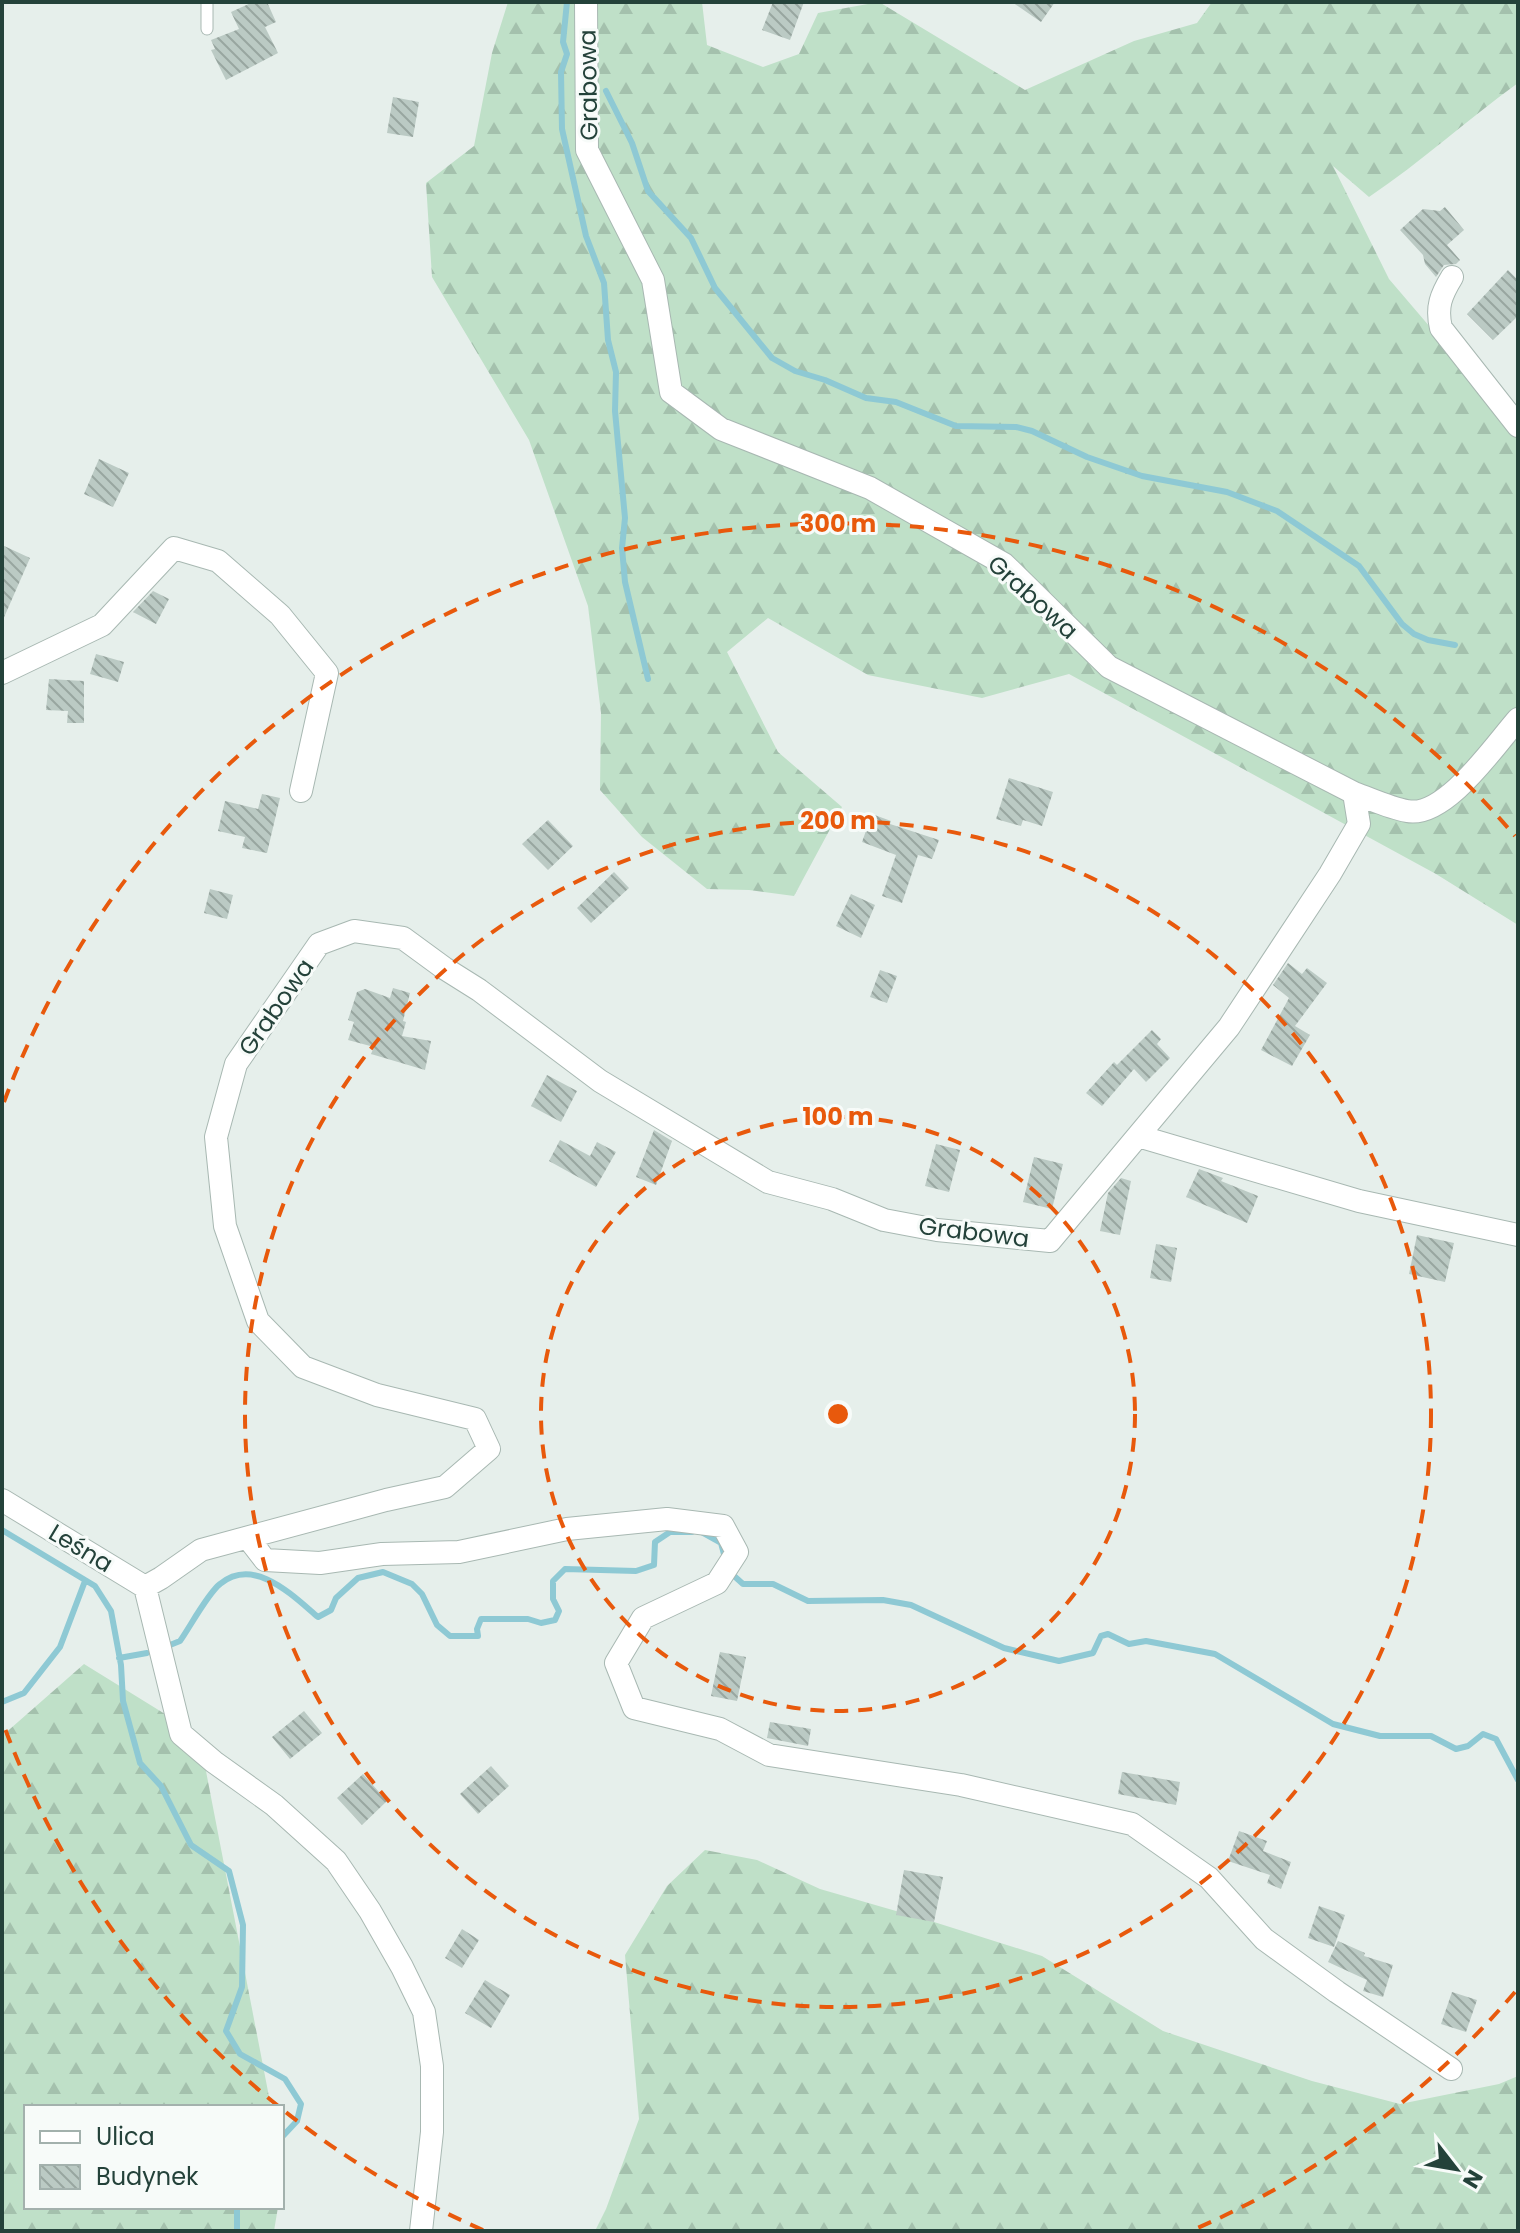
<svg xmlns="http://www.w3.org/2000/svg" width="1520" height="2233" font-family="Poppins,sans-serif">
<style>
.forest{fill:url(#forest-firs)}
.lines{fill:none;stroke-linecap:round;stroke-linejoin:round}
.stream{stroke:#8ec9d4;stroke-width:6}
.building{fill:url(#building-back-hatch)}
.lane-casing{stroke:#a8b8b2;stroke-width:13}
.street-casing{stroke:#a8b8b2;stroke-width:24}
.lane{stroke:#fff;stroke-width:11}
.street{stroke:#fff;stroke-width:22}
.ring{fill:none;stroke:#e8590c;stroke-width:4;stroke-dasharray:14 10}
.labels{text-anchor:middle;dominant-baseline:central;stroke-width:6;stroke-linejoin:round;paint-order:stroke}
.street-label{font-size:24px;fill:#24423a;stroke:#f7fbf9}
.centre{fill:#e8590c;stroke:#f7fbf9;stroke-width:4}
.ring-label{font-size:24px;text-anchor:middle;font-weight:bold;fill:#e8590c;stroke:#f7fbf9;stroke-width:6;stroke-linejoin:round;paint-order:stroke}
</style>
<defs>
<pattern id="forest-firs" width="22" height="20" patternUnits="userSpaceOnUse" patternTransform="scale(2)"><rect width="22" height="20" fill="#bfe0c8"/><path d="M5 1l3.5 6h-7zM16 11l3.5 6h-7z" fill="#a4c1ad"/></pattern>
<pattern id="building-back-hatch" width="6" height="6" patternUnits="userSpaceOnUse" patternTransform="scale(2)"><rect width="6" height="6" fill="#bbcac4"/><path d="M-1 5l2 2M0 0l6 6M5-1l2 2" fill="none" stroke="#98a6a0"/></pattern>
</defs>
<rect width="100%" height="100%" fill="#e6efeb"/>
<path class="forest" d="M508,2H702L707,45L763,67L799,54L818,13L879,2L1025,90L1134,41L1197,23L1212,2H1518V83C1467,120 1421,162 1369,197L1333,166L1389,279L1518,430V925L1436,874L1069,674L982,698L868,675L768,618L727,652L778,752L842,807L794,896L749,890L707,889L642,837L600,790L601,713L588,606L529,440L432,277L426,183L474,146L492,53Z
M84,1664L199,1735L271,2107H26V2207H278L274,2231H2V1736Z
M705,1850L757,1860L820,1889L934,1922L1042,1956L1163,2031L1312,2081L1400,2104L1499,2084L1518,2076V2231H595L606,2209L639,2119L625,1955L667,1886Z"/>
<g class="lines">
<path class="stream" d="M567,2L563,42L567,54L561,72L562,129L586,236L604,283L608,340L616,372L615,411L625,518L622,548L625,582L648,679
M606,91L632,143L648,191L691,238L715,288L772,358L795,371L825,380L866,398L896,402L956,426L1016,427L1032,431L1087,457L1142,476L1227,492L1277,511L1359,566L1402,624L1414,634L1428,640L1455,645
M2,1530L95,1586L111,1611L121,1665L123,1701L140,1763L161,1786L191,1845L229,1871L243,1925L242,1987L226,2031L240,2054L285,2079L301,2104L297,2121L282,2137
M703,1533L721,1543L725,1558
M733,1575L743,1584H773L808,1601L883,1600L911,1605L1004,1648L1059,1661L1093,1653L1101,1636L1108,1634L1129,1644L1146,1641L1215,1654L1333,1724L1380,1736H1431L1456,1749L1468,1746L1483,1734L1496,1739L1518,1780
M170,1645L180,1641C190,1627 208,1593 220,1584C254,1556 292,1595 318,1617L331,1610L336,1598L358,1578L383,1572L412,1584L422,1594L437,1625L450,1636H478L477,1629L481,1619H528L541,1623L555,1620L559,1611L553,1599V1581L565,1569L636,1571L654,1565L655,1542L670,1532H692
M119,1658L147,1653
M2,1702L24,1693L60,1647L85,1581
M237,2207V2231"/>
</g>
<path class="building" d="M253,2H267L276,22L265,27L278,53L226,80L211,50L215,49L211,40L239,29L231,12Z
M773,2H804L790,40L762,30Z
M1012,2H1055L1041,22Z
M393,97L419,102L413,137L387,133Z
M1445,207L1464,230L1447,245L1460,260L1456,264L1444,265L1436,277L1425,264L1423,255L1400,230L1423,209L1440,211Z
M1508,270L1518,280V316L1493,340L1467,314Z
M99,459L129,473L113,507L84,494Z
M2,545L30,558L2,622Z
M153,591L169,599L156,624L133,612Z
M96,654L124,662L118,682L90,674Z
M49,679L84,681V723H67L68,711L46,710Z
M1009,778L1053,792L1042,826L1023,820L1021,826L996,819Z
M262,794L280,798L267,853L242,848L245,837L218,831L225,801L258,809Z
M872,814L891,821L890,824L939,840L932,859L918,855L902,903L882,896L896,855L862,842Z
M548,820L573,846L548,870L522,844Z
M614,872L629,888L591,923L577,908Z
M210,889L233,895L227,919L204,913Z
M851,894L875,905L861,938L836,926Z
M1288,963L1302,974L1307,968L1327,983L1295,1026L1310,1035L1292,1066L1261,1050L1289,998L1273,985Z
M880,970L897,976L887,1003L870,997Z
M393,988L410,993L403,1021L406,1022L402,1036L431,1041L425,1070L371,1054L374,1047L348,1040L354,1022L348,1020L357,992L365,989L390,998Z
M1152,1030L1161,1039L1157,1044L1170,1058L1146,1082L1134,1069L1102,1106L1086,1093L1114,1062L1117,1065Z
M547,1075L577,1091L561,1122L531,1106Z
M654,1130L672,1141L656,1185L636,1177Z
M560,1140L590,1156L597,1142L616,1152L596,1187L549,1161Z
M936,1144L960,1150L949,1192L925,1186Z
M1034,1157L1063,1164L1052,1209L1023,1202Z
M1199,1169L1223,1178L1221,1181L1258,1196L1247,1223L1186,1197Z
M1121,1178L1131,1181L1120,1235L1100,1231L1108,1193Z
M1417,1235L1454,1243L1445,1282L1409,1274Z
M1156,1244L1177,1248L1171,1282L1150,1278Z
M720,1652L746,1657L737,1701L711,1696Z
M304,1711L322,1733L290,1759L272,1737Z
M770,1722L811,1729L808,1746L767,1738Z
M491,1766L509,1786L478,1814L460,1794Z
M1122,1772L1180,1782L1176,1805L1118,1794Z
M363,1774L387,1801L362,1825L337,1798Z
M1239,1831L1267,1841L1263,1851L1291,1862L1281,1889L1267,1883L1270,1875L1228,1861Z
M904,1870L943,1877L934,1922L896,1915Z
M1319,1906L1345,1915L1334,1947L1308,1938Z
M462,1929L479,1940L462,1968L445,1958Z
M1338,1941L1365,1953L1364,1956L1393,1965L1383,1997L1363,1991L1367,1980L1328,1962Z
M485,1980L510,1995L491,2028L465,2013Z
M1452,1992L1477,2000L1466,2032L1441,2024Z"/>
<g class="lines">
<defs>
<path id="lane" d="M207,2V29"/>
<path id="street" d="M1452,277C1441,295 1436,307 1441,328L1518,426
M2,673L102,625L174,548L218,561L280,615L327,673L301,791
M1354,793C1371,799 1390,808 1407,811C1445,819 1495,745 1518,719
M1138,1136L1359,1201L1518,1235
M2,1500L145,1587L161,1578L201,1550L386,1500L445,1487L489,1449L475,1419L377,1395L303,1367L258,1321L225,1226L216,1137L236,1064L319,944L354,931L403,938L444,968L479,990L600,1081L768,1182L832,1199L884,1220L937,1230L1050,1241L1229,1027L1330,874L1359,824L1354,793L1109,667L1004,564L870,488L721,429L671,392L653,280L587,150L586,2
M248,1538L265,1560L320,1563L382,1554L459,1552L567,1529L667,1519L723,1526L737,1552L717,1583L643,1618L616,1663L634,1708L720,1729L769,1755L961,1785L1132,1824L1209,1878L1264,1939L1337,1992L1451,2069
M145,1587L181,1734L214,1762L274,1805L336,1861L370,1911L402,1967L424,2012L432,2066V2132L421,2231"/>
</defs>
<use href="#lane" class="lane-casing"/>
<use href="#street" class="street-casing"/>
<use href="#lane" class="lane"/>
<use href="#street" class="street"/>
</g>
<g class="ring">
<circle cx="838" cy="1414" r="297"/>
<circle cx="838" cy="1414" r="593"/>
<path d="M1515 1992A890 890 0 0 1 1193 2230M483 2230A890 890 0 0 1 4 1726M4 1102A890 890 0 0 1 1515 836"/>
</g>
<g class="labels">
<g class="street-label">
<text transform="translate(588 85) rotate(-91)">Grabowa</text>
<text transform="translate(1033 597) rotate(42)">Grabowa</text>
<text transform="translate(276 1007) rotate(-55)">Grabowa</text>
<text transform="translate(974 1232) rotate(7)">Grabowa</text>
<text transform="translate(81 1548) rotate(31)">Leśna</text>
</g>
</g>
<circle cx="838" cy="1414" r="12" class="centre"/>
<g class="ring-label">
<text x="838" y="532">300 m</text>
<text x="838" y="829">200 m</text>
<text x="838" y="1125">100 m</text>
</g>
<rect width="1520" height="2233" fill="none" stroke="#24423a" stroke-width="8"/>
<rect x="24" y="2105" width="260" height="104" fill="#f7fbf9" stroke="#a3b1ad" stroke-width="2"/>
<rect x="40" y="2131" width="40" height="12" fill="#ffffff" stroke="#a3b1ad" stroke-width="2"/>
<text x="96" y="2145" font-size="24" fill="#24423a">Ulica</text>
<rect x="40" y="2165" width="40" height="24" fill="url(#building-back-hatch)" stroke="#a3b1ad" stroke-width="2"/>
<text x="96" y="2185" font-size="24" fill="#24423a">Budynek</text>
<g transform="translate(1456 2169) rotate(121)" stroke="#f7fbf9" stroke-width="6" paint-order="stroke">
<path d="M0-6L14 30L0 20L-14 30Z" fill="#24423a"/>
<text y="-12" font-size="22" font-weight="bold" text-anchor="middle" fill="#24423a">N</text>
</g>
</svg>
